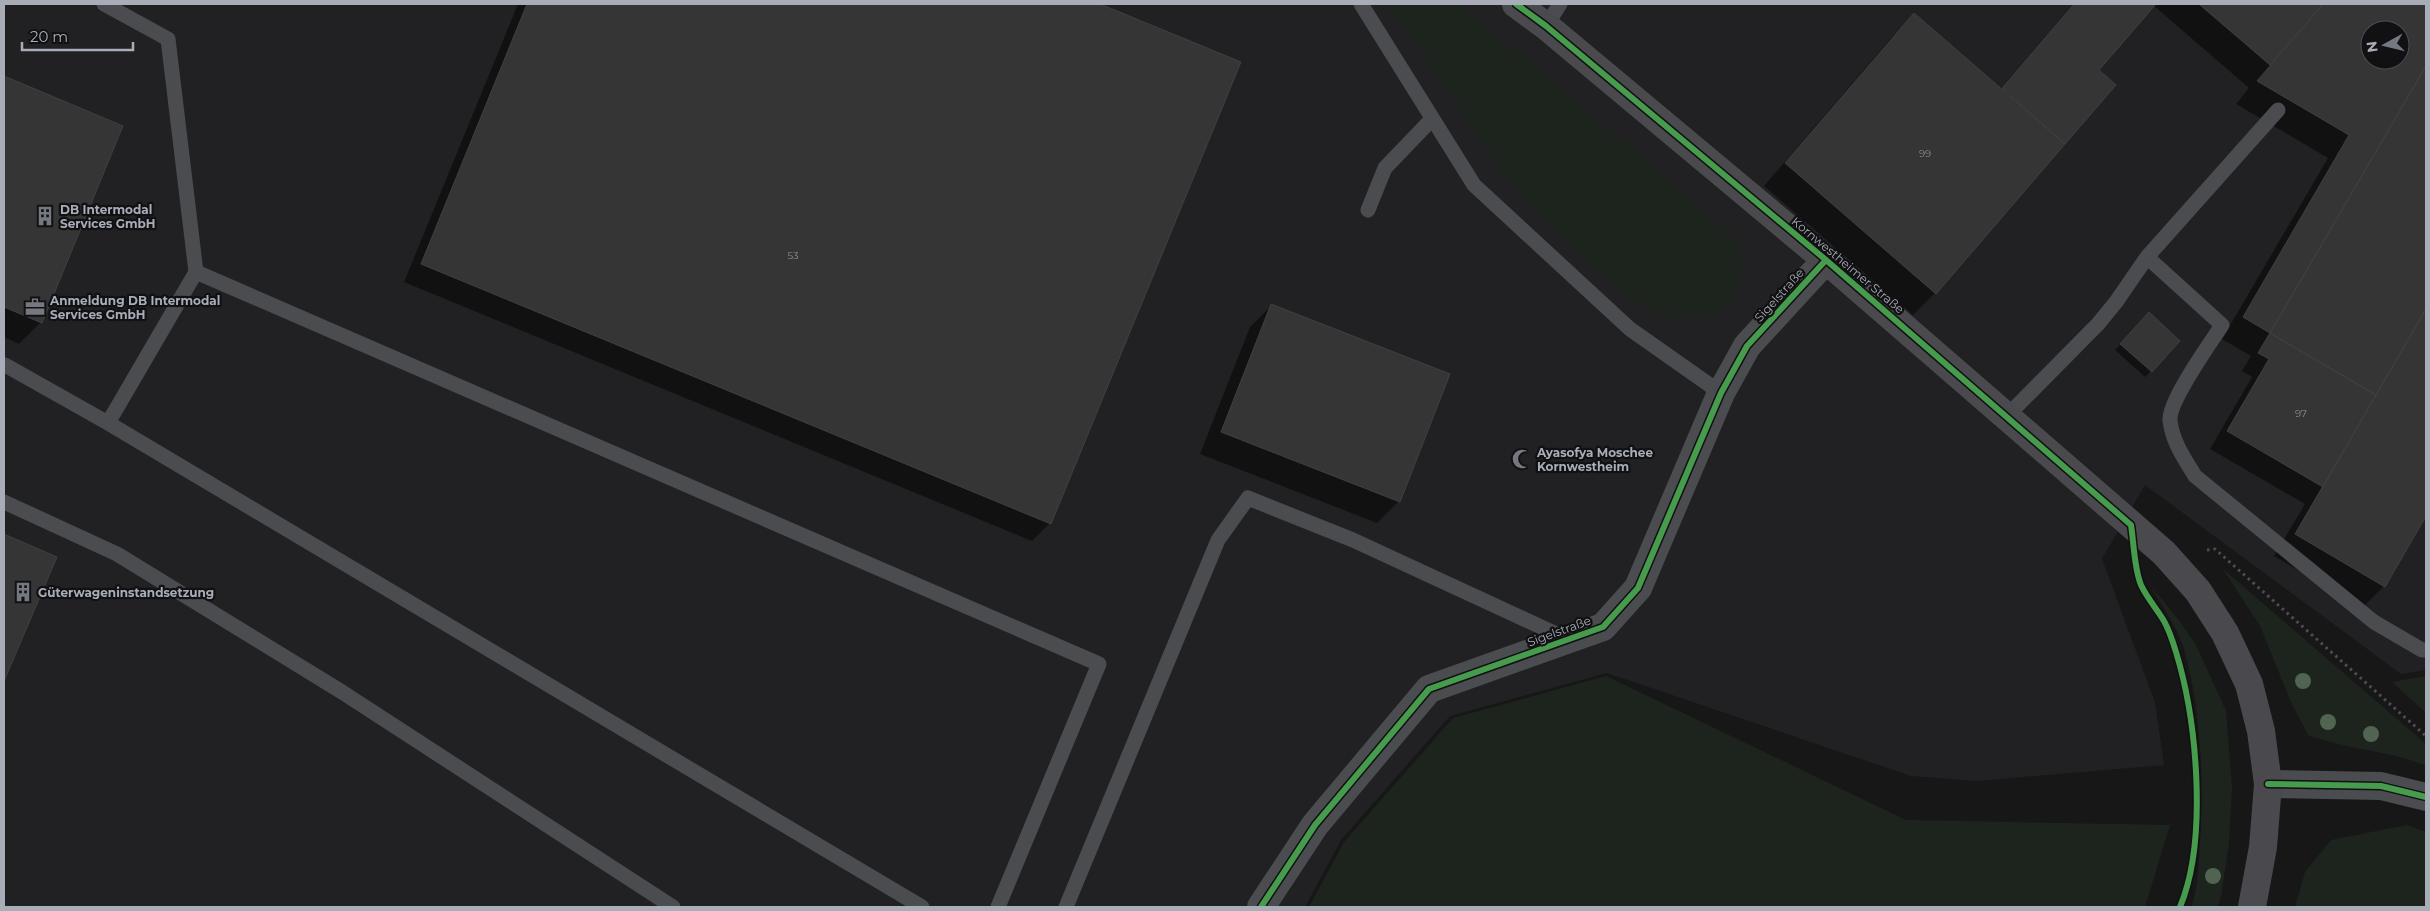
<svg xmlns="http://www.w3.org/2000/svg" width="2430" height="911" font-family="Montserrat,sans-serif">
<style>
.built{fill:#212123;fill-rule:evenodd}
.green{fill:#1d241e}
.shadow{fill:#0007;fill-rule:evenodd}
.building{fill:#353536;stroke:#3f4043;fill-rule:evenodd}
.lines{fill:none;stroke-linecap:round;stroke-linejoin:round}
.path{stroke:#4d4e52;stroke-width:3;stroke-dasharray:2.5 4;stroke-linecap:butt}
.service{stroke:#4b4c50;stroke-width:15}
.minor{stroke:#4b4c50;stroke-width:28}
.tertiary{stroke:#4b4c50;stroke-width:28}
.secondary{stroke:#4a4a4e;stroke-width:28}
.cycleway-casing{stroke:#111113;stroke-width:9}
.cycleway{stroke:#469c4c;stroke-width:6}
.tree{fill:#506451}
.labels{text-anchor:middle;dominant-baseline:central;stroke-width:4.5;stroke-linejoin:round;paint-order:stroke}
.number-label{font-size:10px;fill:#8b8f98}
.poi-label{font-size:12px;font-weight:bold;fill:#a8adb8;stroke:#111113;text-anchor:start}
.street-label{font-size:12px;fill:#a8adb8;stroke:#111113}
</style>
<rect width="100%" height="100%" fill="#171717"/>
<path class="built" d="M4,4H2426V670L2401,674L2145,485L2102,559L2155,702L2164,765L1977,781L1911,776L1607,673L1450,716L1341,840L1305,907H4ZM2370,30H2400V60H2370Z"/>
<path class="green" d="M1385,4H1459L1587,110L1740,242C1747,276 1738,295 1710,315H1679L1674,321L1640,305L1609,280L1564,240L1526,199L1490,153L1419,47Z
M2223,569L2426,744V766C2389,750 2347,750 2308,735L2291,702L2260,626Z
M2150,585L2177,618L2195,643L2226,711L2232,787L2229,843L2221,897L2217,907H2191C2199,885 2199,864 2200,840C2204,778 2201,713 2185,652C2178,628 2162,606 2150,585Z
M1606,676L1906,820L2170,825L2145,907H1309L1344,842L1453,718Z
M2426,676V713L2392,682Z
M2407,825L2426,832V907H2295L2305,872L2331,840Z"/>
<path class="shadow" d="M518,4H1097L1239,62L1050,523L1032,541L404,282Z
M2073,4H2426V513L2384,586L2362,608L2274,556L2305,504L2210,449L2252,377L2242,371L2251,356L2222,339L2328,158L2236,104L2249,88L2153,5L2097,70L2114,85L1935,293L1913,315L1764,186L1892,37L1914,15L2000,89ZM2370,30H2400V60H2370Z
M4,77L122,126L41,322L19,344L4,337Z
M1272,305L1399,501L1377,523L1200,454L1250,327Z
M2149,314L2151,371L2145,377L2115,350Z
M4,535L55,557L4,679Z"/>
<path class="building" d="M527,4H1100L1241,62L1051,524L421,264Z
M2074,4H2156L2099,70L2116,85L2065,144L2002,88Z
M2199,4H2323L2270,65Z
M2323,4H2426V66L2270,333L2243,317L2349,135L2257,81ZM2370,30H2400V60H2370Z
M1914,13L2065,144L1936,294L1785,163Z
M2426,66V309L2376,395L2270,333Z
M4,76L123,126L42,323L4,307Z
M1271,304L1450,374L1400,502L1221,432Z
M2426,309V516L2385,587L2295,534Z
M2149,312L2180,341L2152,372L2120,344Z
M2270,333L2376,395L2323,487L2227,431L2269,359L2258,353Z
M4,534L57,557L4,681Z"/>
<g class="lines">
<path class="path" d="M2207,550L2215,549L2426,736"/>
<path class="service" d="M104,4L168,39L196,272
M1361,4L1474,185L1630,329L1721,393
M1546,26L1560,4
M1368,210L1385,168L1432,119
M2147,257L2222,325C2210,344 2169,400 2170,420C2172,441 2184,458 2195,476L2374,622L2422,650H2426
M5,365L108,423L922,907
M2007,416L2098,324L2116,302L2147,257L2278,110
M108,423L196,272L1099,664L998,907
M4,502L117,554L342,692L673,907
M1066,907L1218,540L1248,498L1353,540L1567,639"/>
<path class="minor" d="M1261,907L1315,825L1429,689L1603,627L1638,588L1721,393L1747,346L1826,260"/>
<path class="tertiary" d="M2268,784L2381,786L2426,797"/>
<path class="secondary" d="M1516,4L1546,26L1826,260L2164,553L2198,591L2225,633L2249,684L2261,731L2268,784L2263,847L2252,907"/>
<defs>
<path id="cycleway" d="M1516,4L1546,26L1826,260L2131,525C2134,544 2134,568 2141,585C2147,598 2157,609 2164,621C2169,630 2173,642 2176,652C2197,721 2208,840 2180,907
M2268,784L2381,786L2426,797
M1261,907L1315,825L1429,689L1603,627L1638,588L1721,393L1747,346L1826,260"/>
</defs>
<use href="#cycleway" class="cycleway-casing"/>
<use href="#cycleway" class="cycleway"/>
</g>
<g class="tree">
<circle cx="2303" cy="681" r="8"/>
<circle cx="2328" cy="722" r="8"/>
<circle cx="2371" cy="734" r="8"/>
<circle cx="2213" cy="876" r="8"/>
</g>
<defs>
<symbol id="building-bare" viewBox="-9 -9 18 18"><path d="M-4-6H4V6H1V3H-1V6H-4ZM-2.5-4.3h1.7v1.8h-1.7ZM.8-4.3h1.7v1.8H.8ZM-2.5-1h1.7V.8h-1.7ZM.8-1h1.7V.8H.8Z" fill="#757880" stroke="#111113" stroke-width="2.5" paint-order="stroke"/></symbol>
<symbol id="office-bare" viewBox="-9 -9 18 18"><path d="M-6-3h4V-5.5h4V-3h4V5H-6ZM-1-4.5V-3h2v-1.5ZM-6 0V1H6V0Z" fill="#757880" stroke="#111113" stroke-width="2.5" paint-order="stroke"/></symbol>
<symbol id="mosque-bare" viewBox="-9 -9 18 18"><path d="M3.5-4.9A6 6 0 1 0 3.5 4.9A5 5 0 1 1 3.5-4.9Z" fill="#757880" stroke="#111113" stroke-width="2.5" paint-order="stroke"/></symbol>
</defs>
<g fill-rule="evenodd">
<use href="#building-bare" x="31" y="202" width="28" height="28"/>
<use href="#office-bare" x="21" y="293" width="28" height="28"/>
<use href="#mosque-bare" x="1508" y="445" width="28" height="28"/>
<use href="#building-bare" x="9" y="578" width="28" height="28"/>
</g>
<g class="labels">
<g class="number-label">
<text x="1925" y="153">99</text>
<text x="793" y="255">53</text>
<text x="2301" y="413">97</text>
</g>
<g class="poi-label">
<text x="60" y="209">DB Intermodal<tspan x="60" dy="14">Services GmbH</tspan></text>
<text x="50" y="300">Anmeldung DB Intermodal<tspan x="50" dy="14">Services GmbH</tspan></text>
<text x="1537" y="452">Ayasofya Moschee<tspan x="1537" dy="14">Kornwestheim</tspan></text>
<text x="38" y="592">Güterwageninstandsetzung</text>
</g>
<g class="street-label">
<text transform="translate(1848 265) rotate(40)">Kornwestheimer Straße</text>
<text transform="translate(1779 295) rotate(-48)">Sigelstraße</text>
<text transform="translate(1559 631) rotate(-20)">Sigelstraße</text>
</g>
</g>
<rect width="2430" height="911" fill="none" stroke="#a8adb8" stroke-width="10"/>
<g transform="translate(2385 45) rotate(262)"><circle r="24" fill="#111113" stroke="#4d4f55"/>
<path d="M0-4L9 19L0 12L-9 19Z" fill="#757880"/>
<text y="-8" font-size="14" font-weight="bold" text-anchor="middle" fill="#a8adb8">N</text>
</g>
<path d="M22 42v8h111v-8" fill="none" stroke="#a8adb8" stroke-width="2.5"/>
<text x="30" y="42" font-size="15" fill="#a8adb8" stroke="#111113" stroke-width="4" paint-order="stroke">20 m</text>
</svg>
